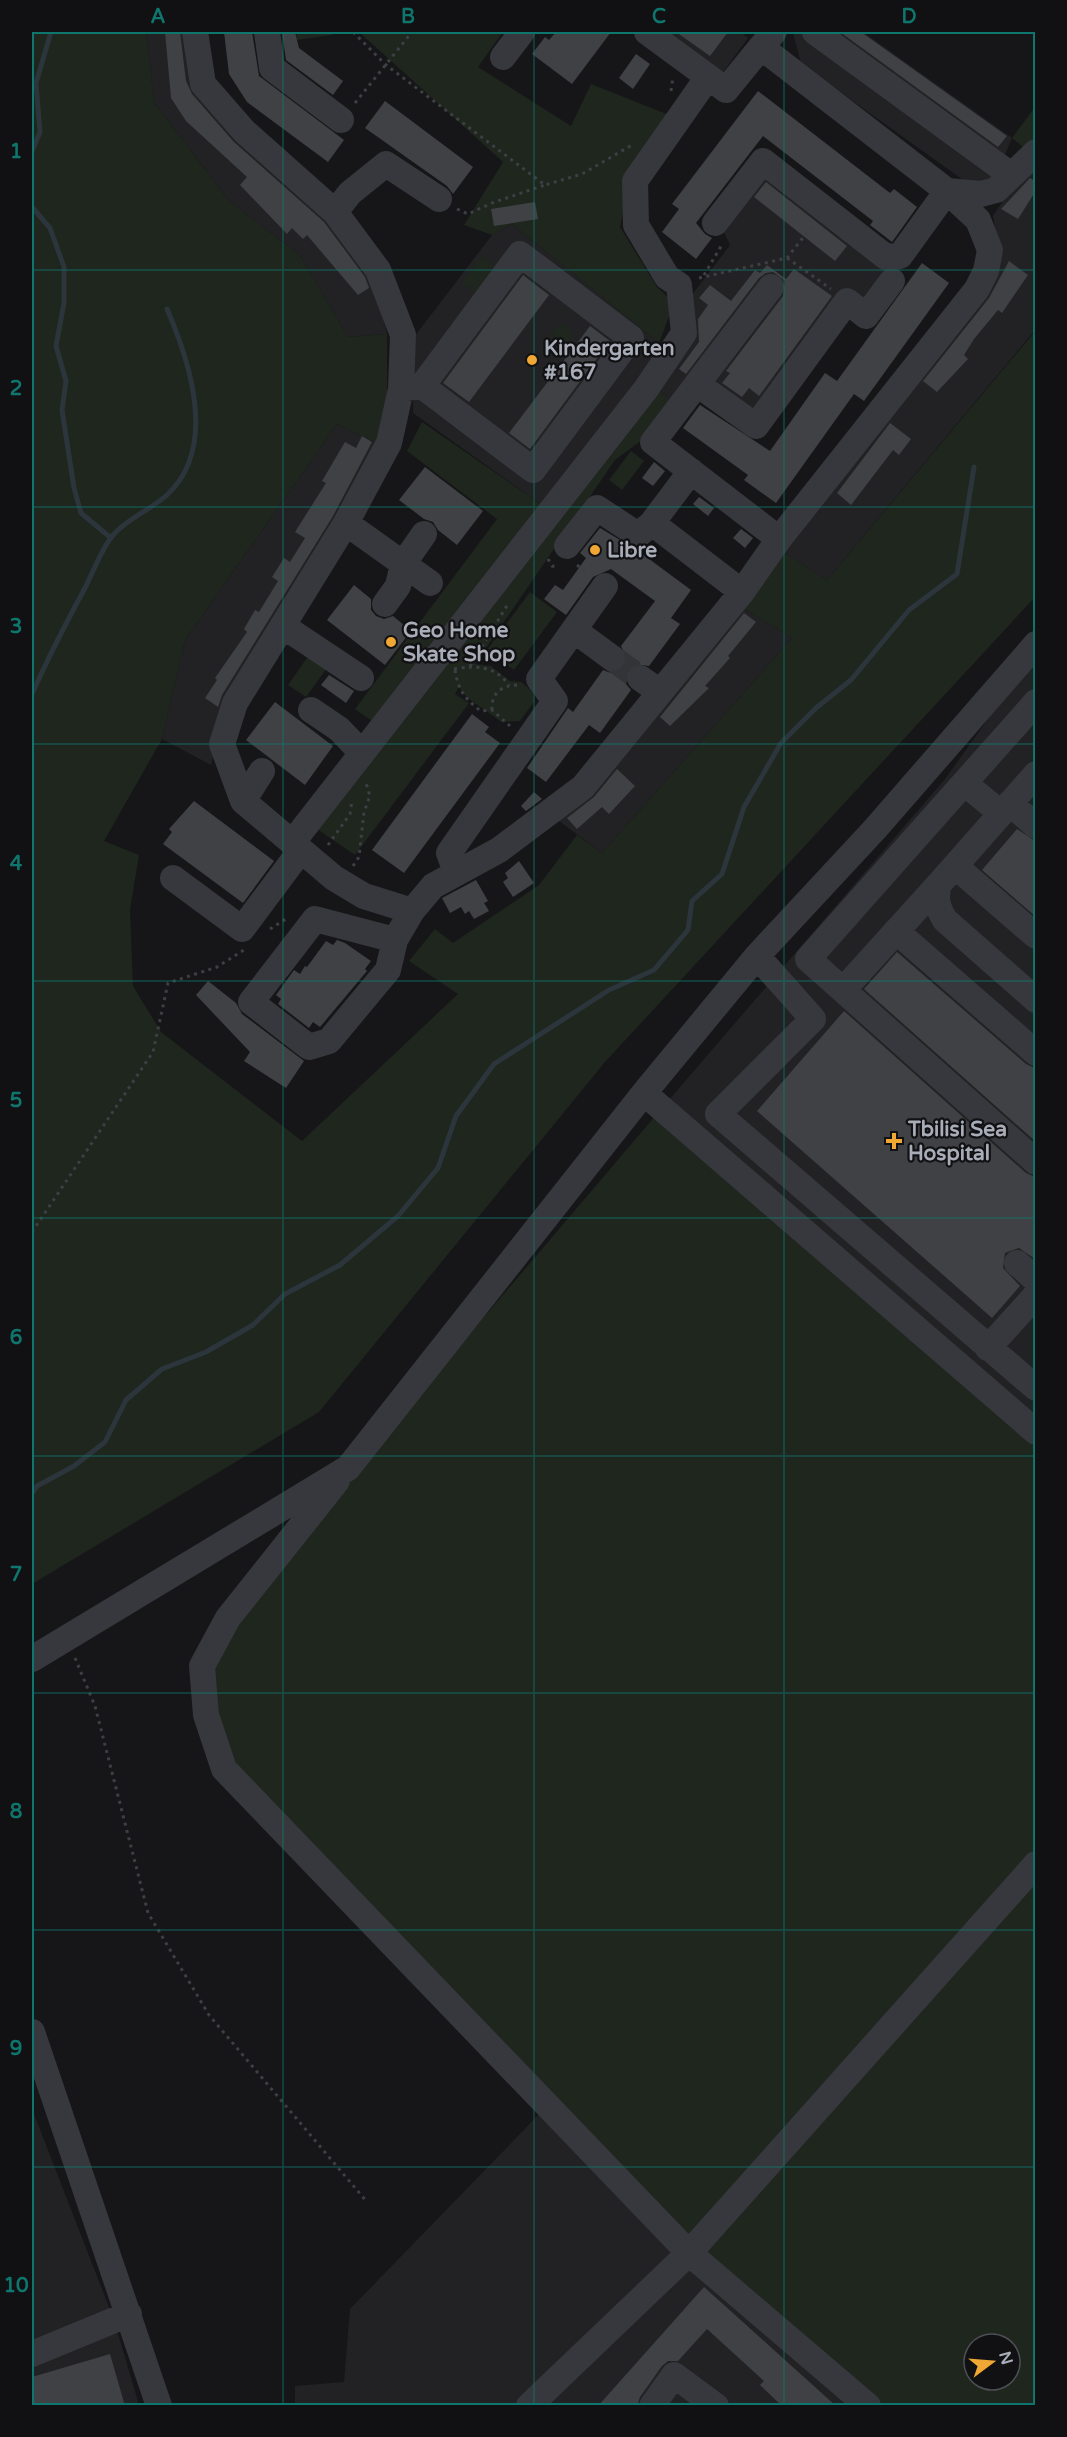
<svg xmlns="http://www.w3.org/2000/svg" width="1067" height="2437" font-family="'Varela Round',sans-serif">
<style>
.built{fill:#222225}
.green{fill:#1e261e;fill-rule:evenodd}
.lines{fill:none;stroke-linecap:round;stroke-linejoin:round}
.stream{stroke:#2c353b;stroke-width:5}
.building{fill:#404145}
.minor-tunnel{stroke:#333438;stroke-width:26;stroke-dasharray:26 13;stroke-linecap:butt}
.path{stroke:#3d3f44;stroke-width:3;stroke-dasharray:3 4.5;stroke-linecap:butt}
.minor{stroke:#37383d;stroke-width:26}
.grid{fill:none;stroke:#0f766e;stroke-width:1.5;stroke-opacity:0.55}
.poi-dot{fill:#f1a734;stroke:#111113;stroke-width:2}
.labels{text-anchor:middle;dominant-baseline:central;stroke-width:4.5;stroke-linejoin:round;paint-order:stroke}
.poi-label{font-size:21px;font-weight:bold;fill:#a8adb8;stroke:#111113;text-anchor:start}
.neatline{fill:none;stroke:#0f766e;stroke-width:2}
.grid-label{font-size:20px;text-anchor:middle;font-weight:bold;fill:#0f766e}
</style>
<rect width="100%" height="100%" fill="#161618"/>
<path class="built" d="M146,32H186L190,81L214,116L326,217L376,288L387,334L348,337L299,254L229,201L154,102Z
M661,32H740L748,38L721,75Z
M793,32H863L1012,138L991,187H973L801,64Z
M1035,160V330L827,580L782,551L1000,258L993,216L1023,170Z
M762,169L889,270L753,420L695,379L675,404L658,390L688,300L730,245L722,228Z
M512,224L659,343L642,376L542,505L413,413L414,337L492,235Z
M337,424L379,444L226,707L211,765L162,739L185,640Z
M742,607L792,638L602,853L559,821L622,754Z
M1035,654V1432L662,1108L945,779Z
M547,2106L868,2406H295V2386L344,2382L350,2309Z
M32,2109L114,2320L139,2405H32Z"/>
<path class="green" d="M32,32H146L154,102L229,201L299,254L348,337L387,334V397L379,444L337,424L185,640L162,739L104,841L139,855L130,910L133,986L161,1032L302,1141L458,994L409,961L435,929L453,943L539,885L577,835L602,853L792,638L742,607L782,551L827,580L1036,330L1035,597L605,1062L319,1412L32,1584Z
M296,32H332V35L297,40Z
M359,32H503L478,67L571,126L591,84L669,115L629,182L620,227L657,287L674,303L659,343L512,224L492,235L464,225L503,162Z
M1035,107V157L1012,138Z
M482,256L498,269L478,294L461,282Z
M560,323L574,333L565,345L551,335Z
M658,390L675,404L646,437L615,460L475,664L491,666L510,681L521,682L533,692L534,702L520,721L501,722C488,710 466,701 459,687L455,694L469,703L355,855L314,827Z
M422,422L542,505L372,721L355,709L497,519L407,451Z
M631,451L644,461L622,490L609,480Z
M530,592L557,612L514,670L487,650Z
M309,655L327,668L306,697L288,685Z
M662,1108L1035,1432V2405H868L689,2253L224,1769L202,1666L228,1618ZM974,2344H1010V2380H974Z"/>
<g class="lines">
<path class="stream" d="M32,151L40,132L36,83L51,32
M32,207L50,228L64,267V303L56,346L66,381L62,410L74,488L81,513L111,538
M32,694C48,658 66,623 85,588C93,572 100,553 110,539C124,520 151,510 168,494C218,446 190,362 167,309
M32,1493L37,1486L74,1466L105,1442L126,1400L162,1369L206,1352L253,1325L285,1294L340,1265L398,1216L438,1168L456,1116L494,1064L609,990L654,970L688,930L692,901L722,874L744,807L781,743L816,708L851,680L909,610L957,574L974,467"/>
</g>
<path class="building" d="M165,32H180L186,81L192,94L234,142L324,222L365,277L369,288L358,295L307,235L303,239L292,228L287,234L240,185L247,177L186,121L171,98Z
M224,32H252L259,76L344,140L328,162L247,102L229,74Z
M282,32H295L299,48L343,81L333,95L286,60Z
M556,32H611L572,84L532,54L545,37L549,40Z
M676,32H728L710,56Z
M840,32H861L1007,136L998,147Z
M636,54L650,64L633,89L619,78Z
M758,91L890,193L894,189L917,207L892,242L870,225L873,221L763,136L696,223L705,234L712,238L696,259L662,232L679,209L672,204Z
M385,101L473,167L453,194L447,186L365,128Z
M1030,178L1035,181V192L1018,219L1001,209Z
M766,182L847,246L835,261L754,197Z
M535,202L538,219L494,226L491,209Z
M1009,261L1028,275L1002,313L998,310L974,339L964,355L968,359L937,392L923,381L989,298Z
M922,263L949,283L864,401L854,394L776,503L744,480L748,475L683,428L700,405L770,451L825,373L837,381Z
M767,265L786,279L794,269L832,296L759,396L749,388L742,397L722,383L730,373L726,371L783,296L785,281L773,272L766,273L759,278L686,374L679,369L699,342L698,319L708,305L699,298L710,285L731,301L755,270L760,273Z
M523,275L549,295L469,402L443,383Z
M590,326L610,341L530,449L509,433Z
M890,423L911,439L899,455L893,450L851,505L837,493Z
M362,436L372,442L333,516L222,695L218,707L205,698L217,680L215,678L247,632L244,629L255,610L259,612L278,581L272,577L284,558L290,562L305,538L295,532L326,483L322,481L345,442L356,448Z
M654,462L665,471L653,486L642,478Z
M425,467L483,511L457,545L438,530L433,522L424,519L399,500Z
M699,497L714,508L708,516L693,504Z
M600,528L637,550L691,590L671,618L680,624L649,666L634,664L627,670L626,684L631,690L600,733L589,725L546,782L527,768L568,708L573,712L603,670L611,673L624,667L627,659L621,646L655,601L611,569L593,577L566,615L544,599L555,585L563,590L586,558L580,553Z
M741,529L753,538L745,548L733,538Z
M354,585L371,599V610L376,616L384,619L393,616L411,631L385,665L327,620Z
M744,613L756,622L728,656L730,658L705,686L709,688L670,726L660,717Z
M329,675L354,691L346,703L321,685Z
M275,702L333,746L305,785L246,740Z
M472,714L489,727L485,732L500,743L404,873L372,850Z
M617,769L635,786L609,814L602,807L577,829L567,818L594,797Z
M534,792L542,799L526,811L521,806Z
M194,801L274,861L243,903L163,844L172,832L169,829Z
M1017,829L1035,841V916L982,870Z
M519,861L534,883L513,897L503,882L508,878L505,873Z
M476,880L488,901L484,903L489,911L474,919L469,911L465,914L461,907L450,913L442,898Z
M337,940L345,943L371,961L365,969L367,971L320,1027L313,1022L309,1028L278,1004L281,999L276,995L294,970L300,974L305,966L307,967L326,941L333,945Z
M897,952L1026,1064L1035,1068V1141L864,989Z
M208,981L236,1003L242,1014L304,1061L286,1088L244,1061L250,1052L196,995Z
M844,1011L1026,1173L1035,1177V1259L1019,1248L1005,1253L1003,1268L1020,1286L992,1318L757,1111Z
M704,2287L836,2406H782L760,2385L764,2381L707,2329L678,2361H668L662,2366L640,2397L637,2406H598Z
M110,2354L125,2406H32V2377Z"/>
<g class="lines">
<path class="minor-tunnel" d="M612,658L640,678"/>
<path class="path" d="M340,32H345
M353,32L386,65L545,185L582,174L632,145
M671,91L673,77
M355,103L412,32
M457,209L468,214L492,203L545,185
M787,258L831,289
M704,275L723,243
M699,278L787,258L813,225
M548,559L552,566L558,567
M577,565L588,574
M470,666L508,604
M454,669C476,665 495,666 509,685
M455,670C458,690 465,699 481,711L492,710L510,726
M492,710C491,693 502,685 518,685
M328,845L350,814L352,801
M353,866L359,857L364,812L370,796L366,783
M270,929L289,917
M32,1232L153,1052L168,983L217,967L244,950
M75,1658L95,1706L148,1913L209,2015L367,2202"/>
<path class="minor" d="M195,32L203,84L244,131L335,212L378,270L403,335L401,389L389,443L346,523L235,703L222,744L243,801L334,878L364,896L412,911L433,886L499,850L583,787L742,592L779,539L977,289L986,271L990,250L978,220L947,191L761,47L774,32
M267,32L272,68L341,120
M647,32L726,90L761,47
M815,32L1011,175
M503,57L522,32
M335,212L350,193L386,164L439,199
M715,223L763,161L886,257L900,256L947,191L981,194L996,190L1036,152
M771,287L697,384L756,426L847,301L866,316L892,281
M697,384L653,442L779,539
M401,389L422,386L533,470L631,338L520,254L422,386
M691,471L652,523L742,592
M346,523L430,583
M567,546L597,508L638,535L652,523
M385,604L398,586L403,564L424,534
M283,626L361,678
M574,630L612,658
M640,678L660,692
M1036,702L808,959L1036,1162
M311,710L339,729L362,753
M1036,774L939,884C935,898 937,907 945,920L1036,1000
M964,783L1001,813
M243,801L262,771
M1010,803L1036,826
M292,843L646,389L684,333L679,285L667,277L636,225L635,181L708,77
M955,866L1036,936
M456,872L449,853L555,701L539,679L605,586
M173,878L242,929L301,850
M896,931L1036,1053
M395,940L315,919L251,1002L309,1047L329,1041L388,970L395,940L412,911
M757,956L813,1019L718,1114L1036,1388
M843,990L939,884
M644,1093L1036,1432
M1017,1263L1036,1280
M988,1348L1036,1295
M337,1481L228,1618L202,1666L206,1715L224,1769L689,2253L868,2406
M32,1659L348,1468L644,1093L757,956L875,829L1036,644
M32,2032L159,2406
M32,2354L129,2314
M529,2406L689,2253L1036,1864
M652,2406L674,2375L716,2406"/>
</g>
<path class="grid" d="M283,32V2406M534,32V2406M784,32V2406M32,270H1036M32,507H1036M32,744H1036M32,981H1036M32,1218H1036M32,1456H1036M32,1693H1036M32,1930H1036M32,2167H1036"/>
<g class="poi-dot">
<circle cx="532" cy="360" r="6"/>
<circle cx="595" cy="550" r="6"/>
<circle cx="391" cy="642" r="6"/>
<path d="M891 1132h6v6h6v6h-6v6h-6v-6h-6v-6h6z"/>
</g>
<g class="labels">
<g class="poi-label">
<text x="544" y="348">Kindergarten<tspan x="544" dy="24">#167</tspan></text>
<text x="607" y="550">Libre</text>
<text x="403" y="630">Geo Home<tspan x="403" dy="24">Skate Shop</tspan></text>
<text x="908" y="1129">Tbilisi Sea<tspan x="908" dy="24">Hospital</tspan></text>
</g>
</g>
<rect width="1067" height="2437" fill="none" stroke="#111113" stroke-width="66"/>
<g transform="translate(992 2362) rotate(74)"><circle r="28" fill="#111113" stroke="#4d4f55" stroke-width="1.5"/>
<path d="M0-4.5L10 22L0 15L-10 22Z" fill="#f1a734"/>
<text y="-9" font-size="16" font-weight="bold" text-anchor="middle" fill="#a8adb8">N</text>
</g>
<rect x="33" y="33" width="1001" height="2371" class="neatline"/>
<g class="grid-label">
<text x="158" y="23">A</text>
<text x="408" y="23">B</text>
<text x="659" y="23">C</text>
<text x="909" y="23">D</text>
<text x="16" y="158">1</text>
<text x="16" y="395">2</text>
<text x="16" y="633">3</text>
<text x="16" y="870">4</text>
<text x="16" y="1107">5</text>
<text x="16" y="1344">6</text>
<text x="16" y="1581">7</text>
<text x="16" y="1818">8</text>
<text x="16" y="2055">9</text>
<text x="16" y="2292">10</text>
</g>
</svg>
